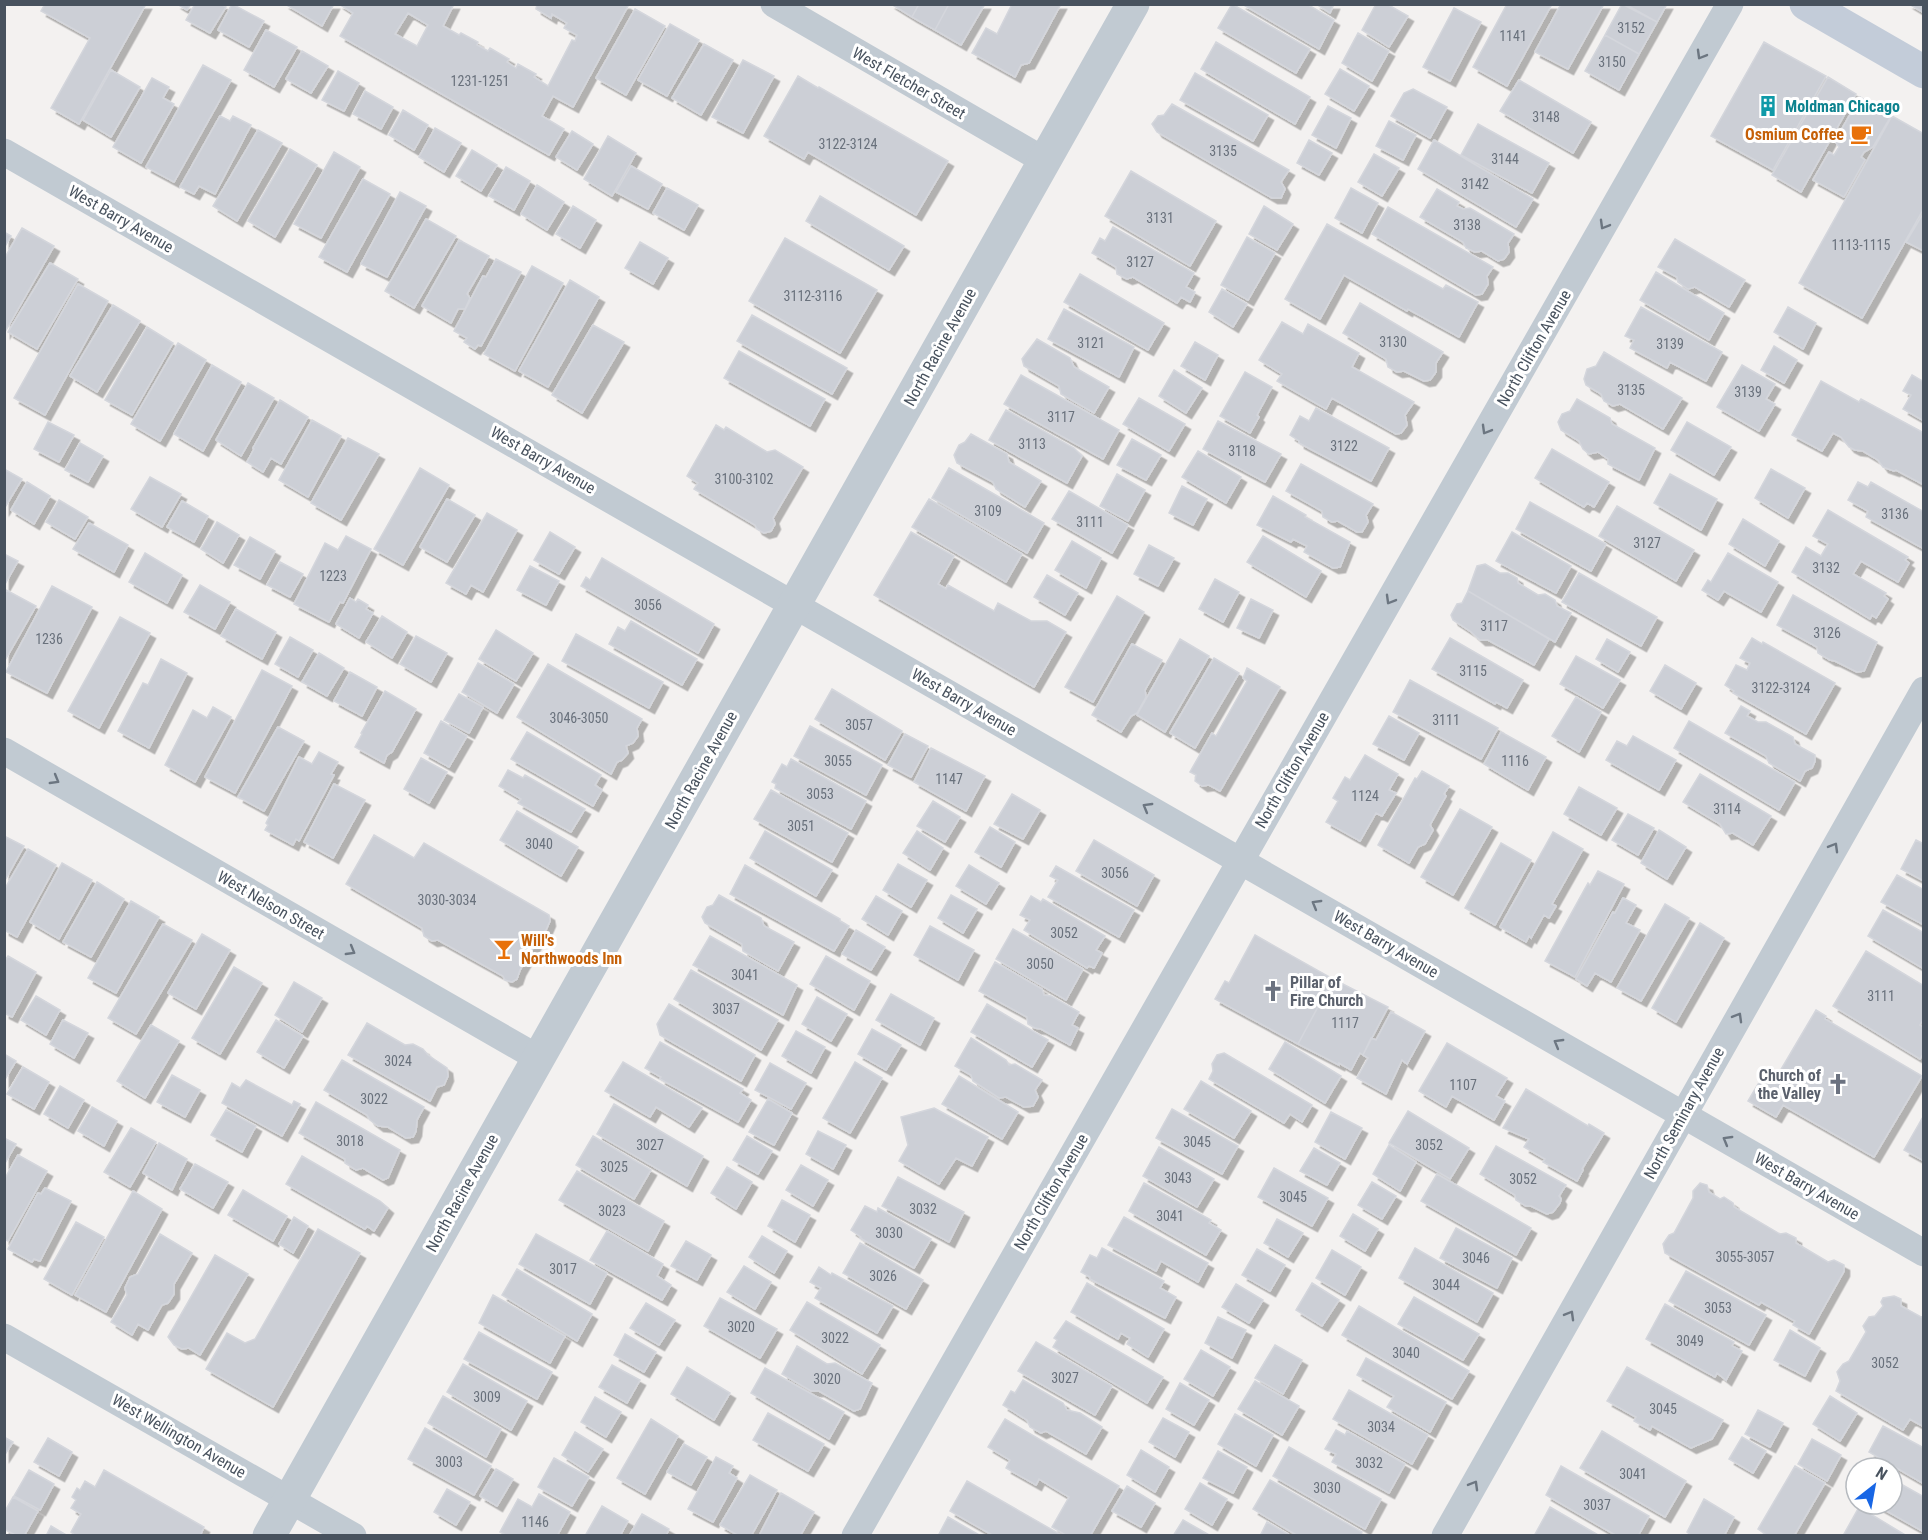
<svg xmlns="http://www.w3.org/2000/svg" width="1928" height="1540" font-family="'Roboto Condensed',sans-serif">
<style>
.building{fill:#cccfd6;stroke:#d4d6dc;stroke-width:1.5;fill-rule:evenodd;filter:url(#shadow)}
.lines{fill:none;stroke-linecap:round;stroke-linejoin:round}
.minor{stroke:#c1cad2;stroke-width:27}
.tertiary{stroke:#c1cad2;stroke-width:33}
.secondary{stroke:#c3ccd9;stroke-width:33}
.oneway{stroke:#6c7681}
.labels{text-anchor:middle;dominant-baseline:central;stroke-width:6;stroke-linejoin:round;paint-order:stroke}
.number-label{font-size:14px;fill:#69717c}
.street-label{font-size:16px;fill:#48525e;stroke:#fff}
.culture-label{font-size:16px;font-weight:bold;fill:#0d838f;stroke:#fff;text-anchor:start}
.food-label{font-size:16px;font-weight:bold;fill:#c56008;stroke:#fff;text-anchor:end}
.worship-label{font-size:16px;font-weight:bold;fill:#5b616d;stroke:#fff;text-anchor:start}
</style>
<defs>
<filter id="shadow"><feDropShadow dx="5.5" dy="5.5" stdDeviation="0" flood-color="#0004"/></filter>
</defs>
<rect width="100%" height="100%" fill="#f3f1f0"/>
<path class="building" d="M45,4H146L79,124L51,108L90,38L41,11Z
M177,4H191L187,10Z
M195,4H221L226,7L210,33L186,20Z
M232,4L264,21L249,47L218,30Z
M285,4H334L322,26Z
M339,4H454L443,26L459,35L461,33L478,42L477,45L488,51L490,48L509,59L507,62L516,68L518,64L536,74L534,77L548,86L572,40L575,41L577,35L564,28L567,23L552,14L551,18L536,9L537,4H625L628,6L573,107L553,96L542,116L564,129L549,155L340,36L353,13ZM408,13L428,25L417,46L395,34Z
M891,4H919L912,17Z
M919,4H949L935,30L912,17Z
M949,4H985L961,45L935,30Z
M1012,4H1061L1029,63L1021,65L1015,77L972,53L986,28L997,34Z
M1232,4L1310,49L1296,73L1218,28Z
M1242,4H1307L1334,20L1319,49Z
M1316,4H1334L1330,13Z
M1376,4H1387L1408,16L1389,47L1362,30Z
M1507,4H1552L1507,86L1473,67Z
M1561,4H1604L1568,69L1535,52Z
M1622,4L1657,22L1639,54L1605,35Z
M1625,4H1667L1657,22Z
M1909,4H1924V13Z
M1454,8L1481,22L1450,81L1423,67Z
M635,9L665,26L626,95L596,78Z
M670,24L699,40L667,96L638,80Z
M266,30L297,47L274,87L244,70Z
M1358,33L1389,51L1372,81L1342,63Z
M1605,35L1639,54L1619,90L1585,71Z
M1216,42L1310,97L1295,124L1201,69Z
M1764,42L1826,76L1773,170L1711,136Z
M704,44L733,60L701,115L672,98Z
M302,51L328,66L311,93L286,79Z
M743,60L774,76L743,133L712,117Z
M203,65L231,80L174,182L146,167Z
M1340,69L1369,86L1354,111L1325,94Z
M111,70L140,87L111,137L83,120Z
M338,71L359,83L344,111L322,100Z
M1195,73L1268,115L1253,141L1180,100Z
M798,76L818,88L819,87L948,161L916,215L808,152L804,159L764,136Z
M1828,77L1856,94L1801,192L1772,175Z
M152,78L169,87L163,98L174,104L141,163L113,147Z
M1519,80L1591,122L1573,153L1500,111Z
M1413,89L1447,107L1430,138L1391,116L1404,93Z
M365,91L393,107L381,129L353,114Z
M1860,97L1891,116L1873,147L1864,152L1861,157L1865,160L1844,197L1813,180L1829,152L1834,155L1839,147L1835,141Z
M1172,104L1289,170L1281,182L1285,189L1281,198H1272L1157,132L1152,124L1158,116L1164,115Z
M1328,106L1351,118L1336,148L1312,135Z
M403,110L428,125L414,150L389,135Z
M220,116L230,121L233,116L251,125L215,194L199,186L194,194L180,187Z
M1892,116L1924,134V208L1862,318L1799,283Z
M1389,121L1416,135L1403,160L1376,146Z
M1478,124L1549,163L1532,193L1461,155Z
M435,128L461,143L444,172L419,157Z
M258,130L282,143L237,221L213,206Z
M572,131L593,144L577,170L556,157Z
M608,136L636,153L612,196L584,179Z
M1309,140L1332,153L1319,175L1297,163Z
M1434,140L1533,199L1516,227L1418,169Z
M290,149L317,165L275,237L248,221Z
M472,150L497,165L481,191L456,176Z
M334,152L360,167L321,238L294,224Z
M1374,154L1399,168L1382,196L1358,182Z
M631,166L662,184L648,209L616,192Z
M506,167L530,181L514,210L489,196Z
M1131,171L1216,221L1190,266L1105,216Z
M363,179L390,194L347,272L319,257Z
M537,185L564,202L547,230L521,214Z
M667,188L698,205L684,230L653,213Z
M1351,188L1378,203L1362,233L1335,218Z
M1437,189L1459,202L1457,206L1463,209L1470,208L1514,234L1508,243L1509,252L1504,259L1498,261L1482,251L1475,252L1466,248L1463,242L1420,217Z
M400,192L426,206L387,277L361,264Z
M820,196L904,246L889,270L806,221Z
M573,206L596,220L580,248L556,234Z
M1264,206L1293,224L1277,250L1249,234Z
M1388,207L1493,267L1487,276L1488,284L1482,294L1476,295L1372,234Z
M1924,212V251L1906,242Z
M426,219L456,236L414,308L385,291Z
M1327,224L1443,289L1446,285L1478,302L1459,337L1408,309L1407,311L1344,275L1320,319L1285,299Z
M1113,227L1194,273L1186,287L1195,292L1190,302L1181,297L1177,303L1133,277L1127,279L1117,274L1116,267L1092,253L1100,238L1105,241Z
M22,228L54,246L5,332L4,259Z
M4,232L11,236L4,248Z
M1247,237L1275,253L1248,300L1221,285Z
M785,238L877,290L840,353L749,301Z
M1675,239L1745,280L1729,307L1695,287L1688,289L1678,282L1677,277L1658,267Z
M459,240L489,256L467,294L470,298L465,309H458L451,323L422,306Z
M640,242L668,258L653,284L625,268Z
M496,259L521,272L481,346L478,345L475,349L464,342L467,338L454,331L483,276L486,277Z
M50,263L78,279L37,349L8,332Z
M532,266L563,283L515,371L484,354Z
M1656,272L1724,313L1709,340L1640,300Z
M1080,274L1164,323L1148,350L1064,302Z
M570,280L599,297L548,387L519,371Z
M78,284L108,301L45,415L14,398Z
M1222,289L1247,304L1233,327L1209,312Z
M1360,303L1443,352L1436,363V372L1430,380L1424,381L1404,371L1397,372L1388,367L1386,359L1343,333Z
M113,305L140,321L97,392L70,376Z
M1641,307L1722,352L1706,381L1670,362L1667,368L1630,348L1634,340L1625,336Z
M1788,307L1816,323L1803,349L1774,332Z
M1064,309L1134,347L1119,377L1048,339Z
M752,315L847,368L832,394L737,341Z
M1282,322L1303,334L1308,324L1359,353L1352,367L1414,402L1405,415L1407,425L1401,433L1396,434L1332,398L1326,409L1277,381L1282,374L1259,360Z
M593,325L624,342L582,413L552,395Z
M147,327L173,343L132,415L105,400Z
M1037,339L1070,358L1074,367L1109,387L1094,413L1061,394L1059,386L1024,366L1022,359Z
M1195,342L1218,355L1205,380L1181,366Z
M178,343L206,360L160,441L131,424Z
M1774,346L1797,360L1784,383L1761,370Z
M739,351L825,399L810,426L724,378Z
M1604,352L1682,398L1663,429L1620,404L1613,406L1604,401L1601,394L1586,385L1584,379L1587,369L1596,366Z
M212,365L241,382L203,451L174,434Z
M1742,365L1775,384L1766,399L1775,404L1759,431L1717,407Z
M1174,370L1202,388L1186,413L1159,396Z
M1245,372L1272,387L1257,415L1259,417L1250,433L1220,416Z
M1021,375L1119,430L1103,459L1004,404Z
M1912,375L1924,382V421L1903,409L1911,395L1903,391Z
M1821,381L1859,402L1861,399L1924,433V485L1896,470L1894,471L1883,467L1878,460L1863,451L1855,450L1849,447L1841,437L1833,433L1822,451L1792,435Z
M248,383L274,398L241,456L216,440Z
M1139,398L1185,424L1169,451L1123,424Z
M1577,399L1610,418L1612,424L1655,448L1639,480L1608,464V459L1598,452L1589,454L1583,449L1579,441L1561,430L1558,422L1562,414L1570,411Z
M280,400L308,417L281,464L271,458L263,472L247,462L254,449L253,448Z
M1316,408L1389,448L1371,481L1299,443V441L1290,435L1300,416L1309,421Z
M1006,410L1074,448L1082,456L1067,483L989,440Z
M312,420L341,436L308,497L279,480Z
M1218,421L1281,454L1265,482L1203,449Z
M48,422L74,435L59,462L34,449Z
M1687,422L1731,447L1714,475L1671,450Z
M716,425L724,430L726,427L767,452L775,450L803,467L773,518L775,524L771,531L764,533L757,529L755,525L694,489L698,483L687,476Z
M971,434L1007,454L1009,462L1041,481L1025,507L996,489L993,482L957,463L954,455L959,445L965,442Z
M348,438L379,454L341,520L311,503Z
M1132,439L1161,455L1146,480L1117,465Z
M80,443L103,456L88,482L65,470Z
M1552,449L1609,482L1594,507L1587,503L1584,507L1535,478Z
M1198,451L1241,477L1226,503L1182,477Z
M1301,464L1373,504L1366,515L1368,522L1362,532H1357L1338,521L1332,522L1323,517L1322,511L1286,491Z
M420,468L449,485L403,565L374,549Z
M949,468L1044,523L1027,553L932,498Z
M4,469L22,479L4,509Z
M1771,469L1805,488L1788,518L1755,498Z
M1117,474L1145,490L1128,521L1100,506Z
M1670,474L1717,499L1701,530L1654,503Z
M150,477L181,494L162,527L131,509Z
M27,482L50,496L34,524L11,510Z
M1858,482L1868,487L1871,482L1924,512V549L1866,517L1868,511L1848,500Z
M1182,486L1207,499L1193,525L1169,513Z
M1069,491L1128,525L1112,553L1052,519Z
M1273,496L1306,515L1305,517L1350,542L1340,567L1333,568L1304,552L1307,546L1293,539L1291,542L1257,525Z
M447,499L475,515L447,562L420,547Z
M929,499L1022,554L1006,582L912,527Z
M59,500L88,517L75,539L46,522Z
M182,501L208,516L194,542L167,527Z
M1530,502L1606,544L1591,571L1516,529Z
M1617,506L1694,550L1676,581L1599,536Z
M1828,510L1908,557L1905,560L1909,563L1898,582L1861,561L1853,574L1886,593L1884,596L1888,599L1876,618L1872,615L1870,619L1792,572L1806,547L1821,556L1828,544L1813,536Z
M487,513L517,530L483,592L471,585L466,594L446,583Z
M1743,519L1779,541L1765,566L1729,544Z
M217,522L239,535L223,563L201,549Z
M89,523L128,545L114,572L73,549Z
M550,532L575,547L559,574L534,560Z
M911,532L954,556L938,584L946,589L948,585L994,611L998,603L1031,621H1047L1066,632L1034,687L874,595Z
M1512,532L1571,566L1556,593L1496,561Z
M346,536L371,549L343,603L340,602L329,622L294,604L325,543L338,550Z
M1263,536L1321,571L1306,597L1247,562Z
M250,537L275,551L260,579L234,565Z
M1072,541L1101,558L1086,588L1055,570Z
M1149,545L1174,558L1158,586L1134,574Z
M145,553L182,575L167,603L129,582Z
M1728,553L1778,582L1761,612L1724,591L1718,600L1702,590L1708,580L1711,582Z
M4,554L18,561L4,586Z
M602,558L714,624L698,653L581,586L586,577L590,580Z
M280,562L303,574L290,597L267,585Z
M1485,564L1500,573H1508L1517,578L1518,583L1538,595L1545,594L1555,600L1557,606L1571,613L1555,642L1468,591L1477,566Z
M530,566L559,581L546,605L517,590Z
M1579,573L1657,617L1641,646L1562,602Z
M1047,575L1078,593L1065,615L1034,597Z
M1215,579L1239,592L1223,622L1199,609Z
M200,585L230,602L215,629L184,612Z
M52,586L92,607L47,693L6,672Z
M6,590L36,606L4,662V593Z
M1468,591L1549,639L1534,665L1488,640H1480L1470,631L1453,620L1451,615L1457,604L1462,603Z
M1793,595L1877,642L1864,671L1857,672L1835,661L1830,660L1818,653L1817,647L1777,625Z
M1117,596L1144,612L1093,702L1065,687Z
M350,598L356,602L358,599L368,605L366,609L373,613L359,638L336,624Z
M1251,599L1273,610L1259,638L1237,628Z
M236,609L276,632L262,659L221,636Z
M382,616L407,632L392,658L366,642Z
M120,617L150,633L99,728L68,711Z
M631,621L697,659L682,685L609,644L618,627L625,631Z
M496,630L533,653L516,681L479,659Z
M576,634L663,682L649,708L562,661Z
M416,636L447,653L431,682L400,664Z
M290,637L313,650L298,677L275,664Z
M1450,638L1523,680L1507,708L1496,702L1495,704L1432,669Z
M1752,638L1762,644L1763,642L1835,683L1806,734L1733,693L1734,691L1725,685L1736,665L1747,670L1750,663L1740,658Z
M1180,639L1209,656L1165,732L1137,715Z
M1607,639L1630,652L1618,672L1596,659Z
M1132,644L1162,660L1145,690L1146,697L1137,713L1131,716L1121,732L1092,715Z
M319,653L344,668L327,696L302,682Z
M1576,656L1620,680L1603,708L1560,684Z
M1214,658L1239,673L1195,748L1170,733Z
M161,659L187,673L149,748L118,731L143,683L148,685Z
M478,663L514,684L497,713L462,692Z
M548,664L642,719L637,728L638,736L633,743L626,746L628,753L622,760L617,762L611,774L517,717Z
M1665,665L1696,683L1681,709L1650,691Z
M1247,668L1280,687L1220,791L1209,785L1202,786L1195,781L1196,775L1190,772L1212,733L1216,736L1247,681L1243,678Z
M262,670L292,686L235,793L205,777Z
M350,672L377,687L362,716L334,701Z
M1410,680L1498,728L1481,759L1393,712Z
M832,689L902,731L885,760L815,719Z
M385,691L416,709L392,752L387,755L384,763L355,747L362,734L361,733Z
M459,694L483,707L469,733L444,720Z
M1576,697L1601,712L1579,752L1552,736Z
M1741,706L1750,711L1747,716L1758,722H1766L1793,737L1795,744L1815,755V761L1812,768L1805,771L1800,781L1769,763L1766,756L1725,733Z
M213,707L231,717L195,782L165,765L193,710L207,718Z
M1389,716L1419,733L1404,760L1373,744Z
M441,721L467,736L449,767L424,753Z
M1689,721L1795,782L1779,810L1674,748Z
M810,726L882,765L866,795L794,756Z
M278,727L304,741L264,811L238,797Z
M527,732L601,775L595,785L602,790L593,806L511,759Z
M1501,732L1546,757L1528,790L1484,764Z
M905,734L928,746L911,777L888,765Z
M1633,736L1676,760L1659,790L1606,760L1617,741L1627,746Z
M931,748L985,776L966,811L914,782Z
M319,752L338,762L331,774L334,775L299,841L296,839L293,845L265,830L268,825L266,823L299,757L312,764Z
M1365,755L1398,774L1389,790L1396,793L1382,816L1376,813L1360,841L1326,822L1338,801L1333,798L1345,777L1350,780Z
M421,758L447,772L429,803L404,789Z
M791,759L866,801L851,829L775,788L776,784L772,782L782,764L787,767Z
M508,770L523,778L525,775L585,809L571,832L518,803L521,799L499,786Z
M1422,771L1449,786L1444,794L1446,796L1430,825L1433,830L1425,844L1418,847L1409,863L1378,845L1415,778L1417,779Z
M1700,774L1771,816L1753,845L1733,833L1726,834L1720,824L1683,802Z
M334,784L365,800L333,858L304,842Z
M1579,787L1617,808L1601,835L1564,814Z
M771,790L848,833L832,862L754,819Z
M1012,794L1040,810L1023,839L994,824Z
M933,801L960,817L945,842L917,826Z
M1460,809L1492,827L1453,895L1421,877Z
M517,811L578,847L561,876L500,840Z
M1628,814L1654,828L1638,855L1612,840Z
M990,827L1015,842L1001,867L975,852Z
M1659,830L1686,847L1667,879L1641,863Z
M765,831L832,870L816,896L750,858Z
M917,831L943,848L930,870L903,853Z
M1553,832L1583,849L1552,904L1556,906L1549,918L1544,915L1531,938L1529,936L1526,942L1500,927Z
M374,835L414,858L424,843L549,915L550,921L546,930L541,934L520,970L517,979L512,982L505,980L503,976L438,940L432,941L424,936L422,928L346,884Z
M4,836L24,846L4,882Z
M1094,840L1154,875L1137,906L1076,871Z
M1916,840L1924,844V881L1901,869Z
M1501,843L1531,860L1495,925L1465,908Z
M28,849L56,865L17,937L4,930V890Z
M62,863L92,880L59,939L30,922Z
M898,864L927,880L911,907L883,890Z
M745,865L840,919V921L849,926L834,951L730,894Z
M969,865L999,883L986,904L956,886Z
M1056,866L1134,910L1119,937L1048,897L1058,880L1050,876Z
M1598,871L1624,884L1575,977L1545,961L1588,883L1590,885Z
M1897,875L1924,890V925L1881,902Z
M97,882L124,899L91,957L63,942Z
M719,895L761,918L764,926L794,942L778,971L743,951L742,944L705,923L702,917L707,907L713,905Z
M951,895L977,909L963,933L938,918Z
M876,896L902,911L888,935L862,919Z
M1031,896L1041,902L1043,899L1105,936L1096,950L1102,953L1094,968L1089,966L1087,968L1024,930L1030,920L1020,915Z
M1623,898L1636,905L1626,923L1640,930L1611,982L1595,973L1587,986L1576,979L1613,912L1615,913Z
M131,901L159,917L116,993L88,978Z
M1665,904L1689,918L1641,1001L1617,988Z
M1883,910L1924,933V969L1868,936Z
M1700,923L1724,938L1676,1022L1652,1008Z
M163,924L192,940L136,1034L108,1018Z
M930,926L974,950L958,980L914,955Z
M1013,929L1083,969L1066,1000L996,959Z
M856,930L885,947L871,970L842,954Z
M202,934L230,950L196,1009L168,993Z
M1255,935L1333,979L1298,1044L1215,999L1225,981L1229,983Z
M710,936L797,985L783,1015L693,965Z
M1866,951L1924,986V1018L1920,1025L1924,1028V1052L1920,1059L1833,1006Z
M8,956L36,972L12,1017L4,1013V962Z
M826,956L870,981L854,1010L810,984Z
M995,962L1042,989L1044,995L1051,996L1079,1012L1072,1025L1078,1028L1070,1045L1041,1029L1035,1028L1028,1024L1027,1017L979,991Z
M234,967L262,983L220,1054L192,1038Z
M691,970L778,1020L761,1050L674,999Z
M1333,979L1388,1007L1363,1055L1360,1053L1351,1070L1339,1063V1065L1298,1044Z
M294,982L322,998L302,1032L275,1015Z
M891,994L934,1018L920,1045L876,1020Z
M36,996L60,1010L46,1035L21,1020Z
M817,997L847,1014L831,1041L802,1024Z
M669,1004L755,1055L741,1081L660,1035L657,1024Z
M987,1004L1048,1040L1032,1067L971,1032Z
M1816,1010L1826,1016L1825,1019L1922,1076L1874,1157L1783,1105L1776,1117L1748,1101L1758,1084L1767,1080L1773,1083Z
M1391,1012L1425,1031L1407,1064L1402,1060L1386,1094L1357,1078L1368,1058L1363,1055L1371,1038L1376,1040Z
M63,1020L88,1033L74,1058L50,1044Z
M276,1020L303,1036L284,1068L257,1052Z
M367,1023L405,1045L413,1044L423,1049L428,1055L447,1068L448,1076L444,1085L437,1087L430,1101L348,1055Z
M151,1025L179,1041L145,1098L117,1081Z
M872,1029L901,1045L886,1070L858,1054Z
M796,1031L825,1047L811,1073L782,1056Z
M971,1038L1006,1060L1009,1065L1015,1064L1042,1080L1035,1090L1038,1097L1033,1106L1024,1107L1006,1097L999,1098L973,1081L971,1075L955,1066Z
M660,1042L743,1089L740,1093L751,1100L738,1122L660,1079L661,1077L645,1068Z
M1285,1042L1341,1076L1325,1103L1269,1069Z
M1447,1043L1507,1078L1496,1096L1505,1101L1494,1120L1452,1096L1446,1107L1419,1091Z
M1224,1053L1312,1105L1302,1122L1290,1114L1284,1123L1209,1079L1213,1071L1212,1064L1217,1055Z
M4,1054L16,1061L4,1081Z
M342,1060L424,1107L417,1120L416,1131L413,1137L406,1138L388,1127L378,1126L370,1120L367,1115L324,1090Z
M623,1062L702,1108L689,1127L656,1107L650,1117L605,1091Z
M855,1062L882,1078L850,1133L823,1118Z
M770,1063L806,1083L791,1109L755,1090Z
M23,1067L49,1082L34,1109L7,1094Z
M172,1075L200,1090L185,1117L157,1102Z
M959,1076L1018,1112L1002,1139L942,1104Z
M246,1080L292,1105L294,1101L300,1104L282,1136L222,1103L232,1083L240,1088Z
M1201,1081L1251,1111L1234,1138L1184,1109Z
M60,1086L84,1100L68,1128L44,1114Z
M1526,1089L1588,1126L1589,1124L1604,1133L1582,1169L1583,1170L1577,1181L1543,1162L1545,1159L1524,1147L1529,1139L1503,1128Z
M768,1099L792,1113L774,1145L749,1132Z
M316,1102L400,1150L388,1178L383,1180L363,1168L356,1170L345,1163V1159L299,1133Z
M614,1104L703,1156L687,1186L597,1134Z
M92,1107L117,1121L104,1146L78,1131Z
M934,1108L988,1137L972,1166L956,1158L939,1184L899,1161L908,1145L901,1117Z
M1172,1109L1238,1146L1222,1174L1156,1138Z
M226,1110L256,1126L242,1152L211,1135Z
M1408,1111L1469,1148L1450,1179L1389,1143Z
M1331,1112L1362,1128L1345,1159L1315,1142Z
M1924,1115V1161L1904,1150Z
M131,1128L156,1142L130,1187L104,1172Z
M818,1131L846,1145L833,1169L806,1154Z
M593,1136L651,1170L634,1199L576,1165Z
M747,1136L772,1151L758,1174L733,1160Z
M4,1138L16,1144L4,1165Z
M159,1143L187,1159L172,1190L143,1173Z
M1389,1145L1416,1162L1400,1191L1373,1174Z
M1496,1146L1566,1185L1559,1196L1561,1199L1560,1203L1553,1212L1547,1214L1531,1206H1526L1516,1200L1515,1195L1480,1174Z
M1159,1147L1214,1179L1197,1207L1143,1176Z
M1314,1148L1340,1163L1327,1185L1300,1171Z
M18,1155L47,1171L8,1241L4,1239V1180Z
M302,1156L380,1201L388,1208L374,1231L367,1226L365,1229L286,1184Z
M195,1164L228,1182L213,1208L180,1189Z
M801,1165L828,1180L813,1206L786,1190Z
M727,1167L752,1182L736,1209L711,1193Z
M1274,1168L1328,1198L1312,1226L1258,1197Z
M577,1171L664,1221L648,1251L559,1200Z
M1437,1174L1531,1228L1516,1255L1421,1201Z
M898,1177L964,1212L949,1242L882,1206Z
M1372,1182L1396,1196L1382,1219L1358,1205Z
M1144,1183L1211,1220L1209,1223L1221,1230L1206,1255L1129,1211Z
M1700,1183L1707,1185L1709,1192L1720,1199L1724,1197L1733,1203L1734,1207L1780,1234L1786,1233L1796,1238V1243L1828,1262L1834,1260L1844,1265V1271L1809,1334L1793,1325L1795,1321L1761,1302L1759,1305L1665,1253L1663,1244L1669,1235L1674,1233L1693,1198V1191Z
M45,1188L71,1201L40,1261L34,1259L32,1262L8,1249L38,1193L41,1194Z
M243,1190L287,1216L273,1241L228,1215Z
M133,1191L162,1209L106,1312L75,1295Z
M782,1200L810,1215L795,1242L768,1226Z
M865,1206L877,1212L878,1208L931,1239L914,1268L860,1238L861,1237L851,1230Z
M1353,1214L1378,1229L1365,1251L1340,1236Z
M294,1217L308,1226L293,1253L279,1244Z
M1124,1217L1208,1263L1198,1282L1161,1261L1156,1271L1108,1245Z
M1277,1219L1303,1233L1288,1257L1264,1243Z
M76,1222L104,1237L72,1295L44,1279Z
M1456,1228L1512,1258L1497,1288L1440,1258Z
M318,1229L360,1253L273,1407L206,1369L227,1333L245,1343L255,1339Z
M607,1231L663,1264L657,1276L671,1285L662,1300L590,1260Z
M160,1234L192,1253L174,1284V1294L168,1303L162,1305L148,1330L138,1324L132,1335L111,1322L127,1295L125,1288L130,1277L138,1274Z
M536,1234L607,1273L590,1304L519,1264Z
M762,1236L787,1251L774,1273L749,1257Z
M686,1241L711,1255L697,1280L671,1266Z
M860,1243L923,1280L906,1309L843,1273Z
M1102,1248L1164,1281L1160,1288L1176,1297L1165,1318L1090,1279V1277L1081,1272L1090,1255L1097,1258Z
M1415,1248L1493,1293L1477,1322L1399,1278Z
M1257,1249L1285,1265L1270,1291L1242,1275Z
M1332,1250L1361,1267L1345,1295L1316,1278Z
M215,1255L248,1274L200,1355L189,1348L182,1349L174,1345L168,1337Z
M744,1266L771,1282L755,1309L727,1292Z
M819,1267L831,1275L832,1273L893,1306L877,1333L815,1298L821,1288L810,1282Z
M517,1269L592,1314L577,1341L502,1295Z
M1686,1271L1766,1315L1749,1345L1669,1301Z
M1087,1283L1164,1329L1148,1357L1127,1344L1130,1338L1121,1333L1118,1339L1071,1312Z
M1312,1283L1339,1300L1322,1326L1296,1310Z
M1236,1284L1263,1300L1249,1323L1222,1307Z
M493,1295L565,1336L550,1363L479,1323Z
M1894,1296L1901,1299V1306L1921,1317L1924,1316V1427L1910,1419L1903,1430L1836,1391L1840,1381L1837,1372L1843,1364L1849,1361L1866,1332L1863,1326L1869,1317L1875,1316L1883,1306L1881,1302L1883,1298Z
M1414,1297L1479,1334L1463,1360L1398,1324Z
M720,1298L777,1329L760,1358L704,1326Z
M807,1302L880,1345L862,1374L790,1330Z
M646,1303L675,1320L659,1345L630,1328Z
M1665,1304L1734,1342L1732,1346L1742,1351L1726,1380L1717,1373L1715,1377L1646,1339Z
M1359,1306L1469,1371L1452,1399L1342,1335Z
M1218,1317L1246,1330L1232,1358L1205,1343Z
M1066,1321L1163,1377L1147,1403L1053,1347L1057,1340L1054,1338Z
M1790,1330L1820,1348L1805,1376L1774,1360Z
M479,1332L552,1372L537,1399L464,1359Z
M625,1334L656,1352L644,1372L614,1355Z
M1036,1342L1112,1386L1095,1415L1018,1371Z
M1275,1345L1302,1360L1283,1394L1255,1378Z
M797,1346L827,1364L835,1363L872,1383L860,1409L854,1411L819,1391H811L782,1374Z
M1201,1350L1230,1367L1213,1396L1184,1379Z
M1366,1358L1446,1402L1430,1432L1387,1407L1394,1396L1357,1375Z
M463,1364L527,1401L511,1430L447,1392Z
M612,1365L640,1380L627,1403L599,1387Z
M687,1367L730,1393L714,1420L671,1394Z
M1627,1367L1723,1420L1712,1439L1691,1448L1652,1426L1650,1430L1634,1421L1636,1417L1607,1401Z
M765,1368L844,1412L829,1439L751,1393Z
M1023,1380L1063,1403L1067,1410L1080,1413L1102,1427L1086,1454L1046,1431L1041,1433L1030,1427L1027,1420L1003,1405L1011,1391L1015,1393Z
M1255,1381L1299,1406L1282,1435L1238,1409Z
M1180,1383L1209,1400L1194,1425L1166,1409Z
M1349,1390L1428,1435L1412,1464L1333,1419Z
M443,1396L501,1429L486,1457L428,1423Z
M1830,1396L1857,1413L1840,1441L1813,1424Z
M595,1397L621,1412L606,1437L581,1422Z
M1758,1410L1783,1423L1770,1447L1745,1434Z
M768,1413L824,1444L808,1471L753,1440Z
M1235,1414L1273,1435L1256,1466L1218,1444Z
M1163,1418L1189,1432L1175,1457L1149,1442Z
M651,1419L678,1436L645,1494L617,1478Z
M1005,1419L1119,1486L1090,1536H1067L1052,1527L1069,1497L1039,1479L1036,1485L1006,1468L1010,1460L988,1447Z
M1883,1426L1924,1448V1484L1869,1452Z
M425,1428L491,1466L474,1495L408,1459Z
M1336,1430L1345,1435L1347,1431L1405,1464L1389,1493L1332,1462L1336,1454L1325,1449Z
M1602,1431L1686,1481L1665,1517L1580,1468Z
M575,1432L603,1449L588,1472L562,1455Z
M4,1437L13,1442L4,1456Z
M1742,1437L1766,1451L1753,1473L1729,1459Z
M48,1438L72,1452L59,1476L34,1462Z
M1812,1439L1841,1455L1827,1481L1798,1464Z
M684,1444L707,1457L691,1485L667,1472Z
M1289,1447L1381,1499L1365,1529L1273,1476Z
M1141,1450L1169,1467L1155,1492L1127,1475Z
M1218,1451L1247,1467L1233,1493L1203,1478Z
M716,1457L733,1466L729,1473L737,1478L713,1522L688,1509Z
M554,1458L589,1477L572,1506L538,1487Z
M1561,1466L1649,1516L1638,1536H1617L1546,1495Z
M1795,1466L1825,1483L1794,1536H1768L1758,1529Z
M496,1469L513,1479L497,1506L480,1496Z
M29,1470L54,1484L40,1510L14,1496Z
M104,1470L204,1527L200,1536H76L71,1532L81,1514L71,1508L76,1500L72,1497L77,1488L80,1490L85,1481L95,1487Z
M750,1475L777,1490L751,1536H739L720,1525Z
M1892,1479L1924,1497V1532L1874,1504H1892Z
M1270,1480L1362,1532L1360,1536H1298L1253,1509Z
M967,1481L1063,1536H994L950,1511Z
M1200,1483L1227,1499L1212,1525L1185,1509Z
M1127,1486L1155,1503L1141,1527L1112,1511Z
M447,1489L470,1502L456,1525L434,1512Z
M781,1493L814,1512L800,1536H759Z
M539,1494L570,1512L557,1536H507L500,1532L518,1499L532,1507Z
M13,1497L38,1511L24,1536H17L4,1529V1513Z
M1704,1499L1734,1517L1724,1536H1692L1687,1532Z
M602,1506L628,1521L620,1536H585Z
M1550,1507L1600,1536H1534Z
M1859,1507L1907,1536H1848L1844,1534Z
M642,1514L669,1529L666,1536H629Z
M948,1517L981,1536H938Z
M1183,1520L1211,1536H1173Z
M1267,1522L1291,1536H1260Z
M51,1526L68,1536H46Z"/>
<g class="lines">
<path class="minor" d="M774,4L1045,161
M4,152L1924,1253
M4,751L538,1058
M4,1337L353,1536
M855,1536L1730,4
M1445,1536L1924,690"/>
<path class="tertiary" d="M269,1536L1133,4"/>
<path class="secondary" d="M1806,4L1924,72"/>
</g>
<defs><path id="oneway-chevron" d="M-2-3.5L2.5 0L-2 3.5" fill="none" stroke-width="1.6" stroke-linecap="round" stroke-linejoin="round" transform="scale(1.5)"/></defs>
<g class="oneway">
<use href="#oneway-chevron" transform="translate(1701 55) rotate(120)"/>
<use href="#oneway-chevron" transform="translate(1604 225) rotate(120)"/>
<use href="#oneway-chevron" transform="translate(1486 430) rotate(120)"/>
<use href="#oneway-chevron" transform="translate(1390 600) rotate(120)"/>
<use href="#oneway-chevron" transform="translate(55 780) rotate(30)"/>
<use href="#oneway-chevron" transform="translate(1147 807) rotate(-150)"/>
<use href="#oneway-chevron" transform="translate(1834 847) rotate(-60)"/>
<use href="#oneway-chevron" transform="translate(1316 904) rotate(-150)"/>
<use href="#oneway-chevron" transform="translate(351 951) rotate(30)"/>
<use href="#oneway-chevron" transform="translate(1738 1017) rotate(-60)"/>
<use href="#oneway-chevron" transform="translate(1558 1043) rotate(-150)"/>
<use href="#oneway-chevron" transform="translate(1727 1140) rotate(-150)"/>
<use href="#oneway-chevron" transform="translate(1570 1315) rotate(-60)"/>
<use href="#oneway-chevron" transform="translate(1474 1485) rotate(-60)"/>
</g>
<defs>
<symbol id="building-bare" viewBox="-9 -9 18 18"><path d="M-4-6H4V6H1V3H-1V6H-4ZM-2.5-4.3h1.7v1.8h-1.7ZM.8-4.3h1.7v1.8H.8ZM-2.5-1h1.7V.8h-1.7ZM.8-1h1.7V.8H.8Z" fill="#0f9aa8" stroke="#fff" stroke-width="2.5" paint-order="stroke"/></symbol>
<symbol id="cafe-bare" viewBox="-9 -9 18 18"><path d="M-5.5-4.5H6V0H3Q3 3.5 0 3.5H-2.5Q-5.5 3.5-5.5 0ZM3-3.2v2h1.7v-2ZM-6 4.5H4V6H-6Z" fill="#e8710a" stroke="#fff" stroke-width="2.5" paint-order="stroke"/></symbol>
<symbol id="bar-bare" viewBox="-9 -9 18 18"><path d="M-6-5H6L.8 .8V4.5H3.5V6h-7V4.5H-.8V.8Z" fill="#e8710a" stroke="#fff" stroke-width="2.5" paint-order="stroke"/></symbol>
<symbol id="church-bare" viewBox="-9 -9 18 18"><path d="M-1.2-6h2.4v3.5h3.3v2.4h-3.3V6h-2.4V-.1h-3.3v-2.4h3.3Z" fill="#6b7280" stroke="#fff" stroke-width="2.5" paint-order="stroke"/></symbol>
</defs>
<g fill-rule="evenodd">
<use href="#building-bare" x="1753" y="91" width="30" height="30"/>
<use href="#cafe-bare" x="1846" y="119" width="30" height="30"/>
<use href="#bar-bare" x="489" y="934" width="30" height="30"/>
<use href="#church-bare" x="1258" y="976" width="30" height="30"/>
<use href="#church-bare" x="1823" y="1069" width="30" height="30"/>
</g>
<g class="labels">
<g class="number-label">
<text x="1631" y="28">3152</text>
<text x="1513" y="36">1141</text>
<text x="1612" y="62">3150</text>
<text x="480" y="81">1231-1251</text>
<text x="1546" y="117">3148</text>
<text x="848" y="144">3122-3124</text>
<text x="1223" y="151">3135</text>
<text x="1505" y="159">3144</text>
<text x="1475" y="184">3142</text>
<text x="1160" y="218">3131</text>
<text x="1467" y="225">3138</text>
<text x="1861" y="245">1113-1115</text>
<text x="1140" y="262">3127</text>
<text x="813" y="296">3112-3116</text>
<text x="1393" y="342">3130</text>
<text x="1091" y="343">3121</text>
<text x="1670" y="344">3139</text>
<text x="1631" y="390">3135</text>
<text x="1748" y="392">3139</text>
<text x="1061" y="417">3117</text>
<text x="1032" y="444">3113</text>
<text x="1344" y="446">3122</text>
<text x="1242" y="451">3118</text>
<text x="744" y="479">3100-3102</text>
<text x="988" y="511">3109</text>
<text x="1895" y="514">3136</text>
<text x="1090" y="522">3111</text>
<text x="1647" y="543">3127</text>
<text x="1826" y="568">3132</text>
<text x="333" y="576">1223</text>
<text x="648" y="605">3056</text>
<text x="1494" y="626">3117</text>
<text x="1827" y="633">3126</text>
<text x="49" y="639">1236</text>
<text x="1473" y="671">3115</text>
<text x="1781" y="688">3122-3124</text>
<text x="579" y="718">3046-3050</text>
<text x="1446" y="720">3111</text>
<text x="859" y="725">3057</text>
<text x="838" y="761">3055</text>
<text x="1515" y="761">1116</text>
<text x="949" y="779">1147</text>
<text x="820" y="794">3053</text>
<text x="1365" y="796">1124</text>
<text x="1727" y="809">3114</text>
<text x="801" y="826">3051</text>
<text x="539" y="844">3040</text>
<text x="1115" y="873">3056</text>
<text x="447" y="900">3030-3034</text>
<text x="1064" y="933">3052</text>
<text x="1040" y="964">3050</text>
<text x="745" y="975">3041</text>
<text x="1881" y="996">3111</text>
<text x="726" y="1009">3037</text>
<text x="1345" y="1023">1117</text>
<text x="398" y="1061">3024</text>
<text x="1463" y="1085">1107</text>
<text x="374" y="1099">3022</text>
<text x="350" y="1141">3018</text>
<text x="1197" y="1142">3045</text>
<text x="650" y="1145">3027</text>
<text x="1429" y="1145">3052</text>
<text x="614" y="1167">3025</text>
<text x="1178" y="1178">3043</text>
<text x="1523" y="1179">3052</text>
<text x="1293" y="1197">3045</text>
<text x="923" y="1209">3032</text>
<text x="612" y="1211">3023</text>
<text x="1170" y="1216">3041</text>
<text x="889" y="1233">3030</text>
<text x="1745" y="1257">3055-3057</text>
<text x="1476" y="1258">3046</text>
<text x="563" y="1269">3017</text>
<text x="883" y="1276">3026</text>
<text x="1446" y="1285">3044</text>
<text x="1718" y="1308">3053</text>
<text x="741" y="1327">3020</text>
<text x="835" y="1338">3022</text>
<text x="1690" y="1341">3049</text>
<text x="1406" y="1353">3040</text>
<text x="1885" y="1363">3052</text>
<text x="1065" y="1378">3027</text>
<text x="827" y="1379">3020</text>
<text x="487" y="1397">3009</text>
<text x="1663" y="1409">3045</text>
<text x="1381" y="1427">3034</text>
<text x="449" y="1462">3003</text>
<text x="1369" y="1463">3032</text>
<text x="1633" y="1474">3041</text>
<text x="1327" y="1488">3030</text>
<text x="1597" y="1505">3037</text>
<text x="535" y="1522">1146</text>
</g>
<g class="street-label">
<text transform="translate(909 83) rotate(30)">West Fletcher Street</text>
<text transform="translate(121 219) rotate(30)">West Barry Avenue</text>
<text transform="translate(940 347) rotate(-61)">North Racine Avenue</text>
<text transform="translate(1534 348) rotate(-60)">North Clifton Avenue</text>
<text transform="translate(543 460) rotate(30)">West Barry Avenue</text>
<text transform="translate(964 702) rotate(30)">West Barry Avenue</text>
<text transform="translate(701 770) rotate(-61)">North Racine Avenue</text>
<text transform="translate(1292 770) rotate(-60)">North Clifton Avenue</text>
<text transform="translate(271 905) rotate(30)">West Nelson Street</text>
<text transform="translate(1386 944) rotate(30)">West Barry Avenue</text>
<text transform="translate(1684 1113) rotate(-61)">North Seminary Avenue</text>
<text transform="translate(1807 1186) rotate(30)">West Barry Avenue</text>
<text transform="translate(1051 1192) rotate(-60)">North Clifton Avenue</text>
<text transform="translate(462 1193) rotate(-61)">North Racine Avenue</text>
<text transform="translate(179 1436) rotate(30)">West Wellington Avenue</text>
</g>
<g class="culture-label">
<text x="1785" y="106">Moldman Chicago</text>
</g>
<g class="food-label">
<text x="1844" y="134">Osmium Coffee</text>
<text x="521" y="940" text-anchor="start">Will's<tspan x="521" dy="18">Northwoods Inn</tspan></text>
</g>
<g class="worship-label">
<text x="1290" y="982">Pillar of<tspan x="1290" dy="18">Fire Church</tspan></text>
<text x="1821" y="1075" text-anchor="end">Church of<tspan x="1821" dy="18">the Valley</tspan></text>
</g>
</g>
<rect width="1928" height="1540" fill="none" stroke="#48525e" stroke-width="12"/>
<g transform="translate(1874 1486) rotate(31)"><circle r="28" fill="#ffffff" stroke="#b6babf" stroke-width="1.5"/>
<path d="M0-4.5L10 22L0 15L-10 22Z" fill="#1866e5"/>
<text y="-9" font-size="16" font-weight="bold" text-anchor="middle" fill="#48525e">N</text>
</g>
</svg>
